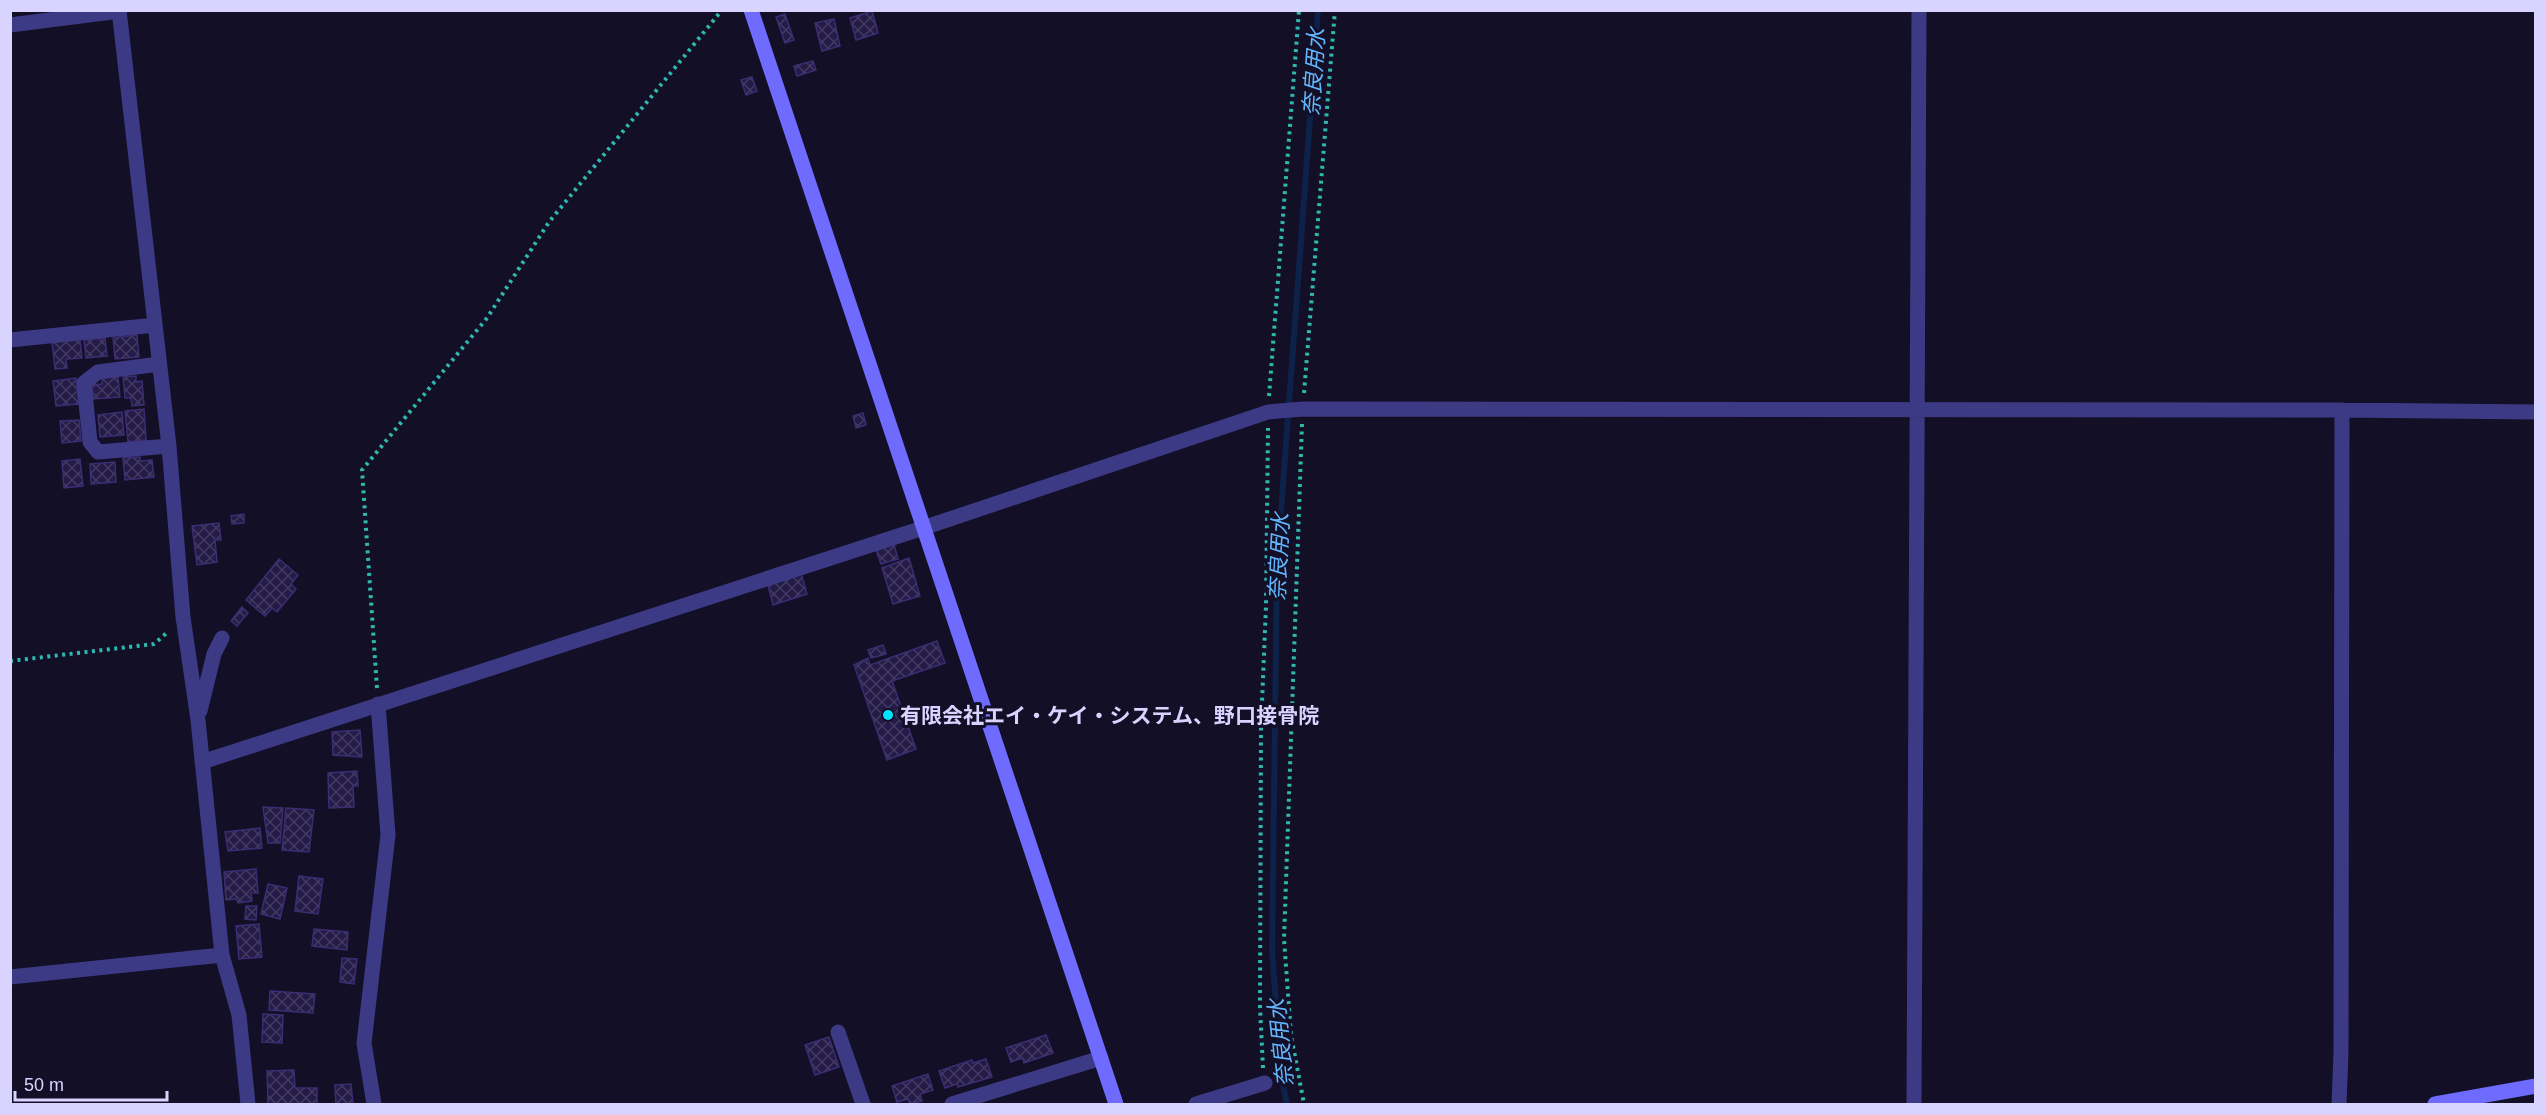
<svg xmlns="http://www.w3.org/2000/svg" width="2546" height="1115" font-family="Arial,'Noto Sans JP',sans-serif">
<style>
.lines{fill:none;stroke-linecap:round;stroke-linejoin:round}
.stream{stroke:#0c2248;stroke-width:6}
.building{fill:url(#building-cross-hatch);stroke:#3b2d73;stroke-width:1.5}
.path{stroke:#2fb8b0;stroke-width:4;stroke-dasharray:3 4.5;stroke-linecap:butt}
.street{stroke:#3d3a85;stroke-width:15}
.secondary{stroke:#6f6bff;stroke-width:15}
.poi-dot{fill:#00e5ff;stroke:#130f26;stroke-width:2}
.labels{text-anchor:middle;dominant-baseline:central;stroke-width:6;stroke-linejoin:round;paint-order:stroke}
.poi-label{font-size:21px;font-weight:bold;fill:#d9d4ff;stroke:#130f26;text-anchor:start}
.water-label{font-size:22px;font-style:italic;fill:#62b6ff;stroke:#130f26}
</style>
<defs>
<pattern id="building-cross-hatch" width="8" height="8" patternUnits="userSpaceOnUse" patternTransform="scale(1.5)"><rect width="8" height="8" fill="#241b47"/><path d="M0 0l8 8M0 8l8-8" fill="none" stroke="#433b63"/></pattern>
</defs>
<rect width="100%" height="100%" fill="#130f26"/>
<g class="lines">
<path class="stream" d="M1287,1104L1282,1081L1272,951L1277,566L1318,10"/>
</g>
<path class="building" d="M872,11L878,33L856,40L850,18Z
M785,14L794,40L785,43L776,17Z
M834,19L840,46L822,51L815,23Z
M813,61L816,70L797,76L794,66Z
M752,77L757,91L746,95L741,80Z
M137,335L139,357L115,359L113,338Z
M105,338L107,356L86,358L84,340Z
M80,340L82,358L66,359L67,368L55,369L52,342Z
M136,376V382L142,381L144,405L132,406L131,398H125L123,377Z
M118,377L120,397L93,399L92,385L102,384V378Z
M76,378L79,404L56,406L53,381Z
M144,409L146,440L128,442L125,411Z
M122,412L124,435L100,437L98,415Z
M863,413L866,425L856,428L853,416Z
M79,420L81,441L62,443L60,421Z
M140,457V461L152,460L154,477L125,480L123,458Z
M80,459L83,486L64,488L62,461Z
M115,462L116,482L91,484L90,464Z
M244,514V523L232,524L231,516Z
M219,523L221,540H215L217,562L197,565L192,526Z
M894,544L898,559L881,564L876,550Z
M909,558L920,596L893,604L882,568Z
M279,559L298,575L291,584L296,589L277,612L272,608L265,616L246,600Z
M801,573L807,594L773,605L768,585Z
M242,607L248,613L237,626L231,621Z
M937,641L945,663L892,681L916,749L887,760L854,665L868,658L870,665Z
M883,645L886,654L871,658L868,650Z
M360,730L362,757L333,755L332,732Z
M357,771L358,786H353L354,807L329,808L328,773Z
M263,807L283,808L280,843H268Z
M286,808L314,810L309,852L282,850Z
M260,828L262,848L228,851L225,832Z
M256,869L258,893H251L252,901L238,903L236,899L226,900L224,872Z
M299,876L323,879L318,914L295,911Z
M268,884L287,888L280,919L261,914Z
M246,906H257L256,920L245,919Z
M259,924L262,957L239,959L236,926Z
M314,929L348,932L347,950L312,946Z
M342,958L357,959L354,984L340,982Z
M270,991L315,994L313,1013L269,1010Z
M263,1014L283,1015L282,1043L262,1042Z
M1046,1035L1053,1053L1024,1063L1023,1058L1011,1062L1006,1048Z
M829,1037L839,1067L815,1075L805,1045Z
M986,1059L992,1077L958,1087L957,1084L945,1088L939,1071L972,1060L973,1063Z
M294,1070L295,1088H317V1104H268L267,1071Z
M928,1074L933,1090L920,1094L922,1101L910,1104L908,1099L897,1102L892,1086Z
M351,1084L353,1104H336L335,1085Z"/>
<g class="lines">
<path class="path" d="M1304,393L1335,10
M1269,396L1299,10
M1302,424L1284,939L1291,1035L1304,1104
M10,661L154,644L169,631
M377,688L362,470L487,318L549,222L722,10
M1263,1068L1260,1007L1261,727L1266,606L1268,428"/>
<path class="street" d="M119,10L169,446L183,617L198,720L222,955L239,1015L248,1104
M10,25L120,11
M10,340L155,325
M159,364L98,372L84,383L90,442L98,452L169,446
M200,711L214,654L222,638
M202,762L923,528L1268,412L1303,409L2342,410L2536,412
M10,977L222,955
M838,1032L863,1104
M374,1104L364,1043L388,835L378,704
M952,1104L1101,1058
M1196,1104L1265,1083
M1914,1104L1919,10
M2339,1104L2341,1052L2342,410"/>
<path class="secondary" d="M751,10L1116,1104
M2435,1104L2536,1086"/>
</g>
<circle class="poi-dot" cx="888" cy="715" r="6"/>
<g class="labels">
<g class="poi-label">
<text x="900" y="715">有限会社エイ・ケイ・システム、野口接骨院</text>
</g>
<g class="water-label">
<text transform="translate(1314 72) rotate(-86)">奈良用水</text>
<text transform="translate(1279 557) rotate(-87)">奈良用水</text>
<text transform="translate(1281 1043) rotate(-96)">奈良用水</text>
</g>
</g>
<rect width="2546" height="1115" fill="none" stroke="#d9d4ff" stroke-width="24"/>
<path d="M15 1091v9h152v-9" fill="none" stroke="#d9d4ff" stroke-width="3"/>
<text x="24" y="1091" font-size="18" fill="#d9d4ff" stroke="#130f26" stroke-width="4.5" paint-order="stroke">50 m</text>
</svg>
